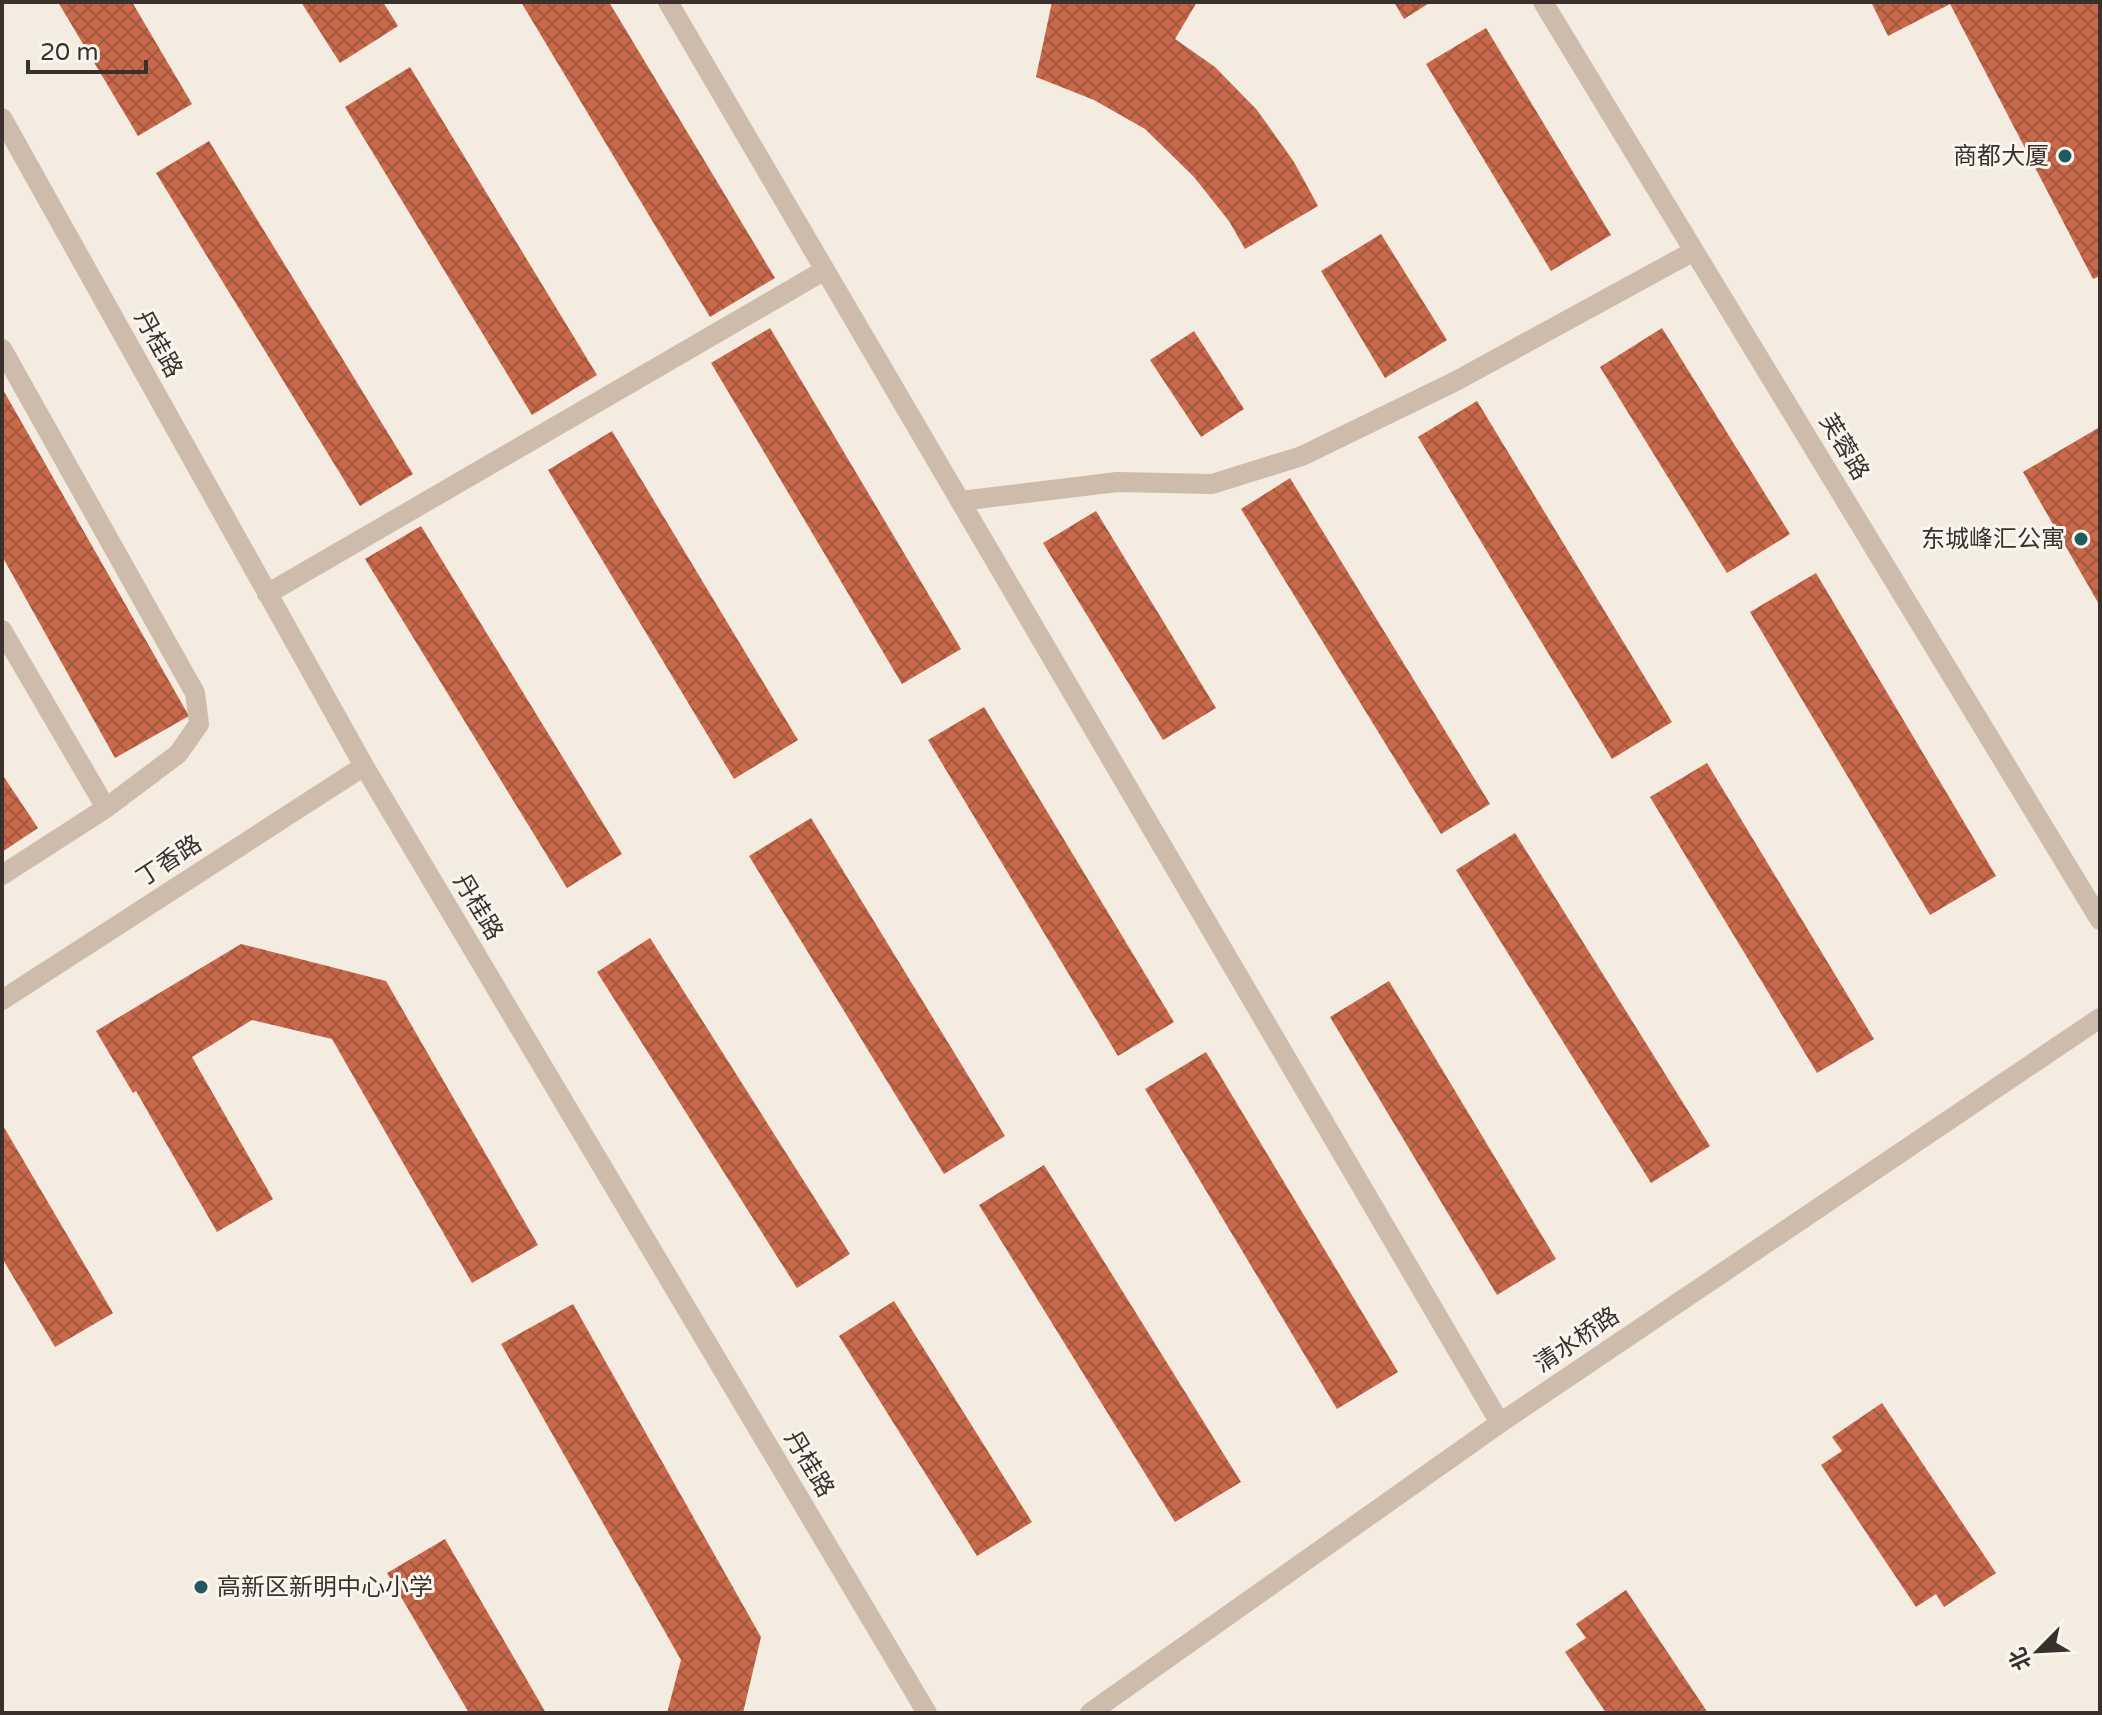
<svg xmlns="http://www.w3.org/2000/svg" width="2102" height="1715" font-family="'Varela Round','Noto Sans SC',sans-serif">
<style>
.building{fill:url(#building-cross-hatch)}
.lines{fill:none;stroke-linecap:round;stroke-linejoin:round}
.minor{stroke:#cdbbac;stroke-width:20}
.poi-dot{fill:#1f5a5e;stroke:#fbf5ee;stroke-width:3}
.labels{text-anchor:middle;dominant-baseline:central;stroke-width:6;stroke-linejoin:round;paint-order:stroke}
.poi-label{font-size:24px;fill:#3b302b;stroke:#fbf5ee;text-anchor:end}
.street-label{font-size:24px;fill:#3b302b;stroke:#fbf5ee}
</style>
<defs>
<pattern id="building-cross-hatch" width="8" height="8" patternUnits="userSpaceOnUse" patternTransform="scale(2)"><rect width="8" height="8" fill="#c8694b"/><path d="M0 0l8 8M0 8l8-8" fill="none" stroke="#a4573f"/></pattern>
</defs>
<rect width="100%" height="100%" fill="#f4ebe1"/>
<path class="building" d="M58,2H132L192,104L138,136Z
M301,2H383L398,26L340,63Z
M521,2H609L775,278L710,317Z
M1052,2H1197L1175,39L1215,67L1257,110L1294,162L1318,206L1245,249L1229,221L1194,177L1145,129L1094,100L1036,77Z
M1394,2H1431L1404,19Z
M1871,2H2100V276L2093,279L1950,4L1888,36Z
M1486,28L1611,235L1551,271L1426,64Z
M410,67L597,375L532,415L345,107Z
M209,141L413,474L360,506L156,173Z
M1381,234L1447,340L1385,378L1321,271Z
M770,328L961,649L902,684L711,363Z
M1662,328L1790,534L1727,573L1600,367Z
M1194,331L1244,409L1201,437L1150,360Z
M2,388L189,716L115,758L2,556Z
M1477,401L1672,722L1612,759L1418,437Z
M2100,427V606L2023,472Z
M612,431L798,740L734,779L548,470Z
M1290,478L1490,804L1441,834L1241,509Z
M1096,511L1216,708L1163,740L1043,543Z
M421,526L622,854L567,888L365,559Z
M1816,573L1996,876L1930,915L1750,612Z
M984,707L1174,1022L1118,1056L928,740Z
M1707,763L1874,1039L1817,1073L1650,797Z
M2,774L38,828L2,852Z
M811,818L1005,1136L944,1174L749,856Z
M1515,833L1710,1146L1651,1183L1456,870Z
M650,938L850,1254L797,1288L597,972Z
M241,944L386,981L538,1245L472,1283L332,1039L252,1020L192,1057L273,1199L217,1232L136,1091L133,1093L96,1031Z
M1389,981L1556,1259L1497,1295L1330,1017Z
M1206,1052L1398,1372L1337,1409L1145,1089Z
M2,1124L113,1313L55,1347L2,1258Z
M1044,1165L1241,1482L1175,1522L979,1205Z
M894,1301L1032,1522L977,1556L839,1336Z
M573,1304L761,1637L743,1713H667L681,1660L501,1344Z
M1882,1403L1996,1573L1944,1607L1936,1594L1916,1607L1821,1465L1842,1451L1832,1437Z
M445,1539L546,1713H469L387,1573Z
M1626,1590L1708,1713H1606L1565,1652L1586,1638L1576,1624Z"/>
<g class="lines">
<path class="minor" d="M668,2L1500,1423
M1543,2L2100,920
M2,118L364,766L927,1713
M2,349L195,693L199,724L178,754L106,808L2,875
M960,501L1117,482L1212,484L1302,456L1456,381L1694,251
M267,594L825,270
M2,630L106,808
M2,1000L364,766
M1090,1713L1500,1423L2100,1018"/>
</g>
<g class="poi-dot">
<circle cx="2065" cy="156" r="8"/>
<circle cx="2081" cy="539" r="8"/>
<circle cx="201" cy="1587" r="8"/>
</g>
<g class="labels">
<g class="poi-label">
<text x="2049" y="156">商都大厦</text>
<text x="2065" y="539">东城峰汇公寓</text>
<text x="217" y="1587" text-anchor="start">高新区新明中心小学</text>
</g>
<g class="street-label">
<text transform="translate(158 344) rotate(61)">丹桂路</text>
<text transform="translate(1844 447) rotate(59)">芙蓉路</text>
<text transform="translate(169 861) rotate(-33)">丁香路</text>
<text transform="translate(478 907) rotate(59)">丹桂路</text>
<text transform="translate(1577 1340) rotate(-34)">清水桥路</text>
<text transform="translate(809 1464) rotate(59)">丹桂路</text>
</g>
</g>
<rect width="2102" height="1715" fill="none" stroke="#3b302b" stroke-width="8"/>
<g transform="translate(2038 1651) rotate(246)" stroke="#fbf5ee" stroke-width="6" paint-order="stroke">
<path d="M0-6L14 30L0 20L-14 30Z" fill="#3b302b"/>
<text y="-12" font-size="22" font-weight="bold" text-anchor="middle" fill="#3b302b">北</text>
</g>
<path d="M28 60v12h118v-12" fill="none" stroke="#3b302b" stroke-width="4"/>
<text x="40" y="60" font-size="24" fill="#3b302b" stroke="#fbf5ee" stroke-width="6" paint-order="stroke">20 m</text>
</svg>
